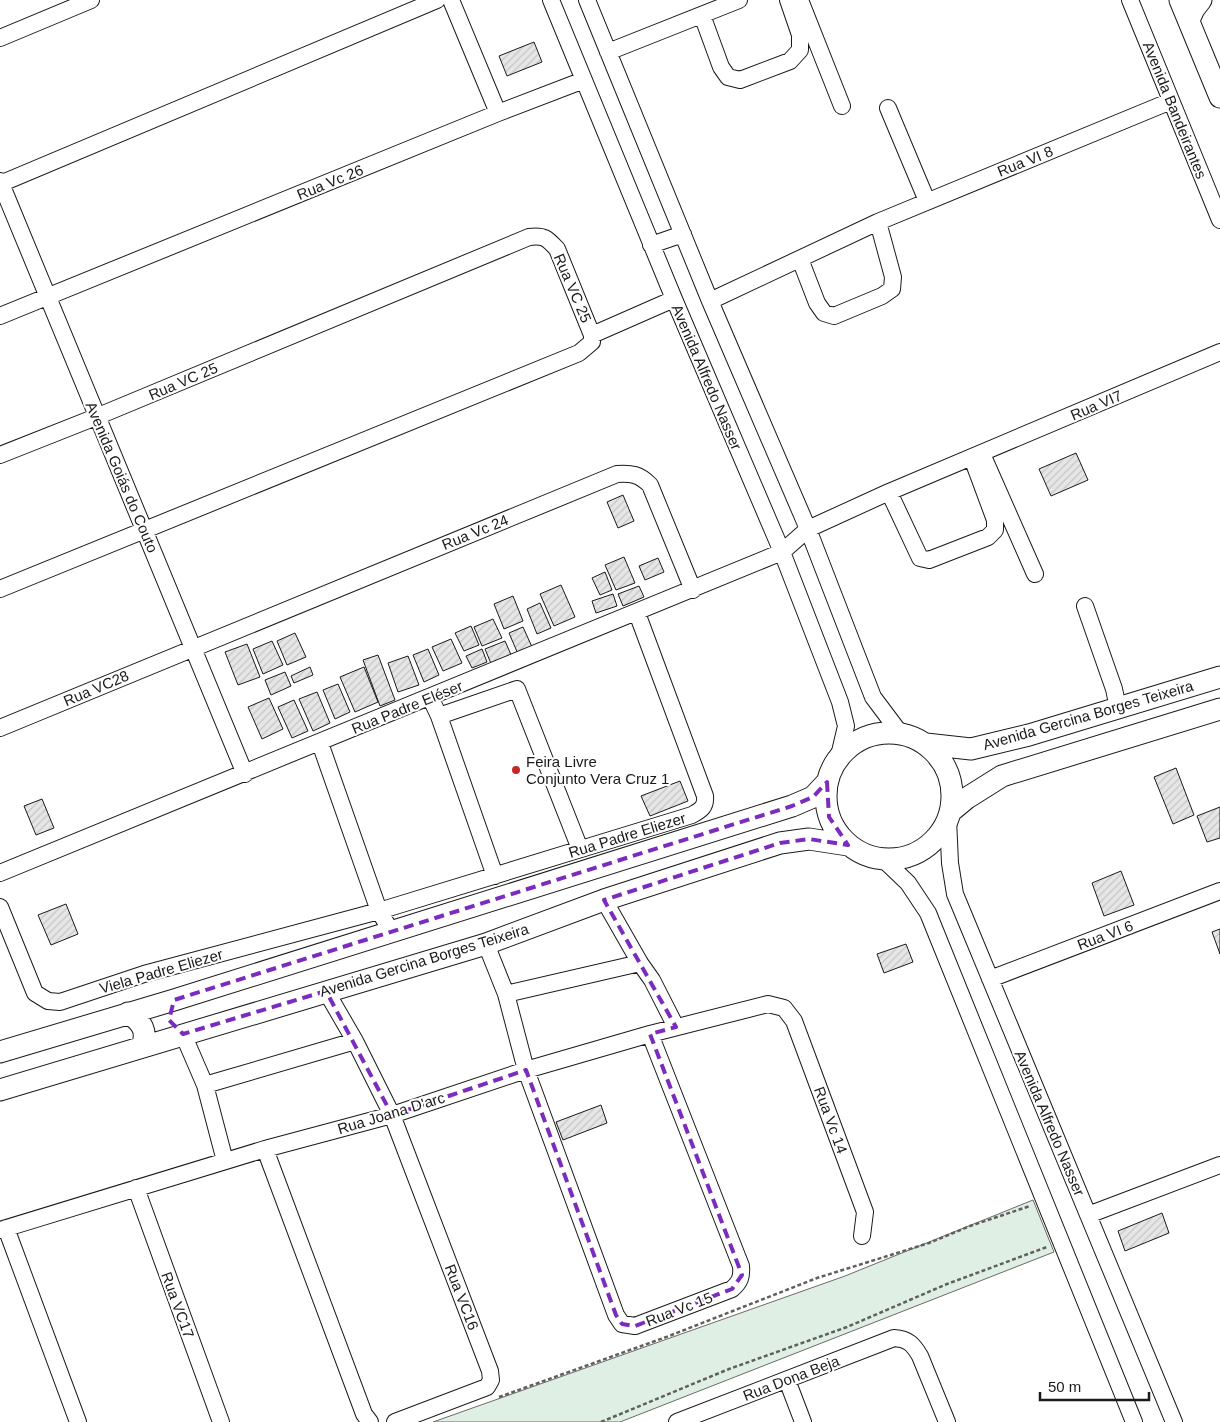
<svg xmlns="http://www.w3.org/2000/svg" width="1220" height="1422" font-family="Helvetica,sans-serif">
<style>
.green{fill:#e0efe3;stroke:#6a6a6a}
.building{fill:url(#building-hatch);stroke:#1a1a1a}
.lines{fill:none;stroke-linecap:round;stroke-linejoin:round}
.minor-casing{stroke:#1a1a1a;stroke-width:18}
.major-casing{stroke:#1a1a1a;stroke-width:23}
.path{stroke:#5f5f5f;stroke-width:2.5;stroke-dasharray:4 2.5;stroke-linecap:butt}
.minor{stroke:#fff;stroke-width:16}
.major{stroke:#fff;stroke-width:21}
.marked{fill:none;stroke:#7b2cbf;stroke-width:4;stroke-dasharray:10 6;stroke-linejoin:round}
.poi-dot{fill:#c62828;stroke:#fff;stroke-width:2}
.labels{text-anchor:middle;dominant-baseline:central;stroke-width:4;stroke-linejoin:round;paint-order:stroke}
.street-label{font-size:15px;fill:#1a1a1a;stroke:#fff}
.poi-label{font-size:15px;fill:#1a1a1a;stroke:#fff;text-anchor:start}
</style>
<defs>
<pattern id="building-hatch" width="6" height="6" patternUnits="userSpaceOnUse" patternTransform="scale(1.25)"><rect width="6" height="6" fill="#e6e6e6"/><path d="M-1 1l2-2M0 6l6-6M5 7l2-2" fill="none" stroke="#c5c5c5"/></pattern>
</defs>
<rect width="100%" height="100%" fill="#fff"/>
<path class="green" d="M1033,1200L1054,1252L620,1422H433L845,1276Z"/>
<path class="building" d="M534,42L542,62L507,76L499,56Z
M1076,453L1088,480L1051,496L1039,469Z
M623,495L634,521L618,528L607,502Z
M624,557L635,583L616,590L605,565Z
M658,558L664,572L645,580L639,566Z
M605,572L612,590L600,595L592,578Z
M561,585L575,617L554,626L540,594Z
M639,586L644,597L623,606L618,594Z
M613,594L617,606L596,613L592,601Z
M513,596L523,621L504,629L494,604Z
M540,603L551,628L537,634L527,609Z
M493,619L502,638L482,646L474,627Z
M471,626L479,645L464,651L455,633Z
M523,627L532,647L518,654L509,633Z
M295,633L306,657L287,665L277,641Z
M451,639L462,663L443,671L432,647Z
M272,641L283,665L263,674L253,649Z
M505,641L512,657L492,666L485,649Z
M247,644L260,677L238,685L225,652Z
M428,649L439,675L424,682L413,655Z
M482,649L487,662L472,668L466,656Z
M378,655L395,700L380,706L363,660Z
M408,656L419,685L398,692L388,663Z
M310,667L313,675L294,683L291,676Z
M364,667L378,702L355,712L340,677Z
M285,672L291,686L271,695L265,680Z
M338,684L350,712L335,719L323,690Z
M317,692L330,723L313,731L299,699Z
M269,698L283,729L262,739L248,707Z
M294,700L308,731L292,738L278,707Z
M1176,768L1194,815L1173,824L1154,777Z
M680,781L688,801L650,816L641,796Z
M42,799L54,828L36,835L24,806Z
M1220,807V838L1207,842L1197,816Z
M1121,871L1134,905L1104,916L1092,883Z
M66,904L78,934L51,945L38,915Z
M1220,929V954L1212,932Z
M906,944L913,962L884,973L877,954Z
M601,1105L607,1123L563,1140L556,1122Z
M1162,1213L1169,1233L1125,1251L1118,1231Z"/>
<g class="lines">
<defs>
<path id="minor" d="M451,0L498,113
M551,0L674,299L782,552L840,702L846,726L839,756
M587,0L710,301L808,529L873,697L900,733
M800,0L842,106
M1130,0L1220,220
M702,15L721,67L728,77L740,80L790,61L800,50V35L788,0
M0,38L91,0
M608,52L739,0
M888,108L927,201
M0,181L245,774
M0,184L437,0
M651,245L683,234
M800,259L817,303L824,313L834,316L882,296L892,289L893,277L878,222
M710,301L878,222L1171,101
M0,316L498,113L584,80
M592,335L674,299
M982,454L1035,574
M0,455L96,417L529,237C544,235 547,238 557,249L592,335V342L579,353L0,589
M889,492L920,558L929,560L988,537L995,530V520L972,458
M1085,606L1114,689L1118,708
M430,697L439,716L517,689L580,849
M439,716L495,876
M0,728L617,474C631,473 639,474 650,485L693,590
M320,743L379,911L391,931
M948,819L950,863L955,894L1174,1422
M884,860L908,883L928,913L1134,1422
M0,873L782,552L808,529L889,492L1220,352
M604,900L640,963L652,980L676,1027
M0,907L35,993L48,1001L60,1002L144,974L379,911L692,815C701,810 706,807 705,796L637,613
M486,944L506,994L526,1070L616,1315L622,1324L635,1326L732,1289C740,1282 742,1277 741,1266L650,1034
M990,979L1220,891
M326,991L355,1041L392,1115L490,1371L491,1380L487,1387L395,1422
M506,994L640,963
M183,1034L205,1085L225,1161
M205,1085L355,1041
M265,1149L364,1414L370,1422
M136,1188L221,1422
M1088,1215L1220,1165
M6,1228L78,1422
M0,1230L265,1149L392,1115L526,1070L650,1034L768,1004L784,1008L794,1021L865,1212L862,1236
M787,1380L803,1422
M677,1422L894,1338C908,1339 913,1344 920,1356L947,1422"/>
<path id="major" d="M1180,0L1220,97
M1189,20L1194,9L1201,0
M826 796a63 63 0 1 1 126 0a63 63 0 1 1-126 0Z
M926,744L971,749L1029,735L1220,677
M950,812L967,798L1002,776L1220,709
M128,1013C142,1022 148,1031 142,1047
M0,1052L174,1000L792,806L813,797L827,782
M0,1090L486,944L604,900L780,843L809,839L848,845"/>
</defs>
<use href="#minor" class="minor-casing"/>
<use href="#major" class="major-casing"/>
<path class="path" d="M499,1397L669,1336L817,1278L929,1243L970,1226L1030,1206
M601,1422L729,1369L847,1327L947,1284L1047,1247"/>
<use href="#minor" class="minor"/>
<use href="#major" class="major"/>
</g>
<path class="marked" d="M827,782L829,817L848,845L809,839L780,843L604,900L676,1027L650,1034L742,1275L732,1289L635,1326L622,1324L616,1315L526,1070L392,1115L326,991L183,1034L169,1020L174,1000L792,806L813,797Z"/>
<circle class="poi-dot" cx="516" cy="770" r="5"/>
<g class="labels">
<g class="street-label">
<text transform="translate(1175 110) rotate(68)">Avenida Bandeirantes</text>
<text transform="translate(1025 161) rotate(-22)">Rua VI 8</text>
<text transform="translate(330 182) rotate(-22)">Rua Vc 26</text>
<text transform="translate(573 288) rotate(67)">Rua VC 25</text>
<text transform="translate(707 377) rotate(67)">Avenida Alfredo Nasser</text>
<text transform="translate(183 381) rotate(-23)">Rua VC 25</text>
<text transform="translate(1096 405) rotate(-23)">Rua VI7</text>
<text transform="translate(122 477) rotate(67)">Avenida Goiás do Couto</text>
<text transform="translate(475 532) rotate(-22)">Rua Vc 24</text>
<text transform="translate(96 688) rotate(-23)">Rua VC28</text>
<text transform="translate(407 707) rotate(-22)">Rua Padre Eléser</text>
<text transform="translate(1088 715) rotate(-16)">Avenida Gercina Borges Teixeira</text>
<text transform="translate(627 835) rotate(-17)">Rua Padre Eliezer</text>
<text transform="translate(1105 935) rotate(-21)">Rua VI 6</text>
<text transform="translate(424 960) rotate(-17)">Avenida Gercina Borges Teixeira</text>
<text transform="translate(161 971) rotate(-16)">Viela Padre Eliezer</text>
<text transform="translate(391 1113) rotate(-17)">Rua Joana D'arc</text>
<text transform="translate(831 1120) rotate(70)">Rua Vc 14</text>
<text transform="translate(1050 1123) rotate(67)">Avenida Alfredo Nasser</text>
<text transform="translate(462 1297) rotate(69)">Rua VC16</text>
<text transform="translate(178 1305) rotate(70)">Rua VC17</text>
<text transform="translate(679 1309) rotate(-21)">Rua Vc 15</text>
<text transform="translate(791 1378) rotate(-21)">Rua Dona Beja</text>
</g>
<g class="poi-label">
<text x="526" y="761">Feira Livre<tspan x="526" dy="17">Conjunto Vera Cruz 1</tspan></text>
</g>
</g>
<path d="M1040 1392v8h109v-8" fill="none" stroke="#1a1a1a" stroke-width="2.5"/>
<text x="1048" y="1392" font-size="15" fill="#1a1a1a" stroke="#ffffff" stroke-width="4" paint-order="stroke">50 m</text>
</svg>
